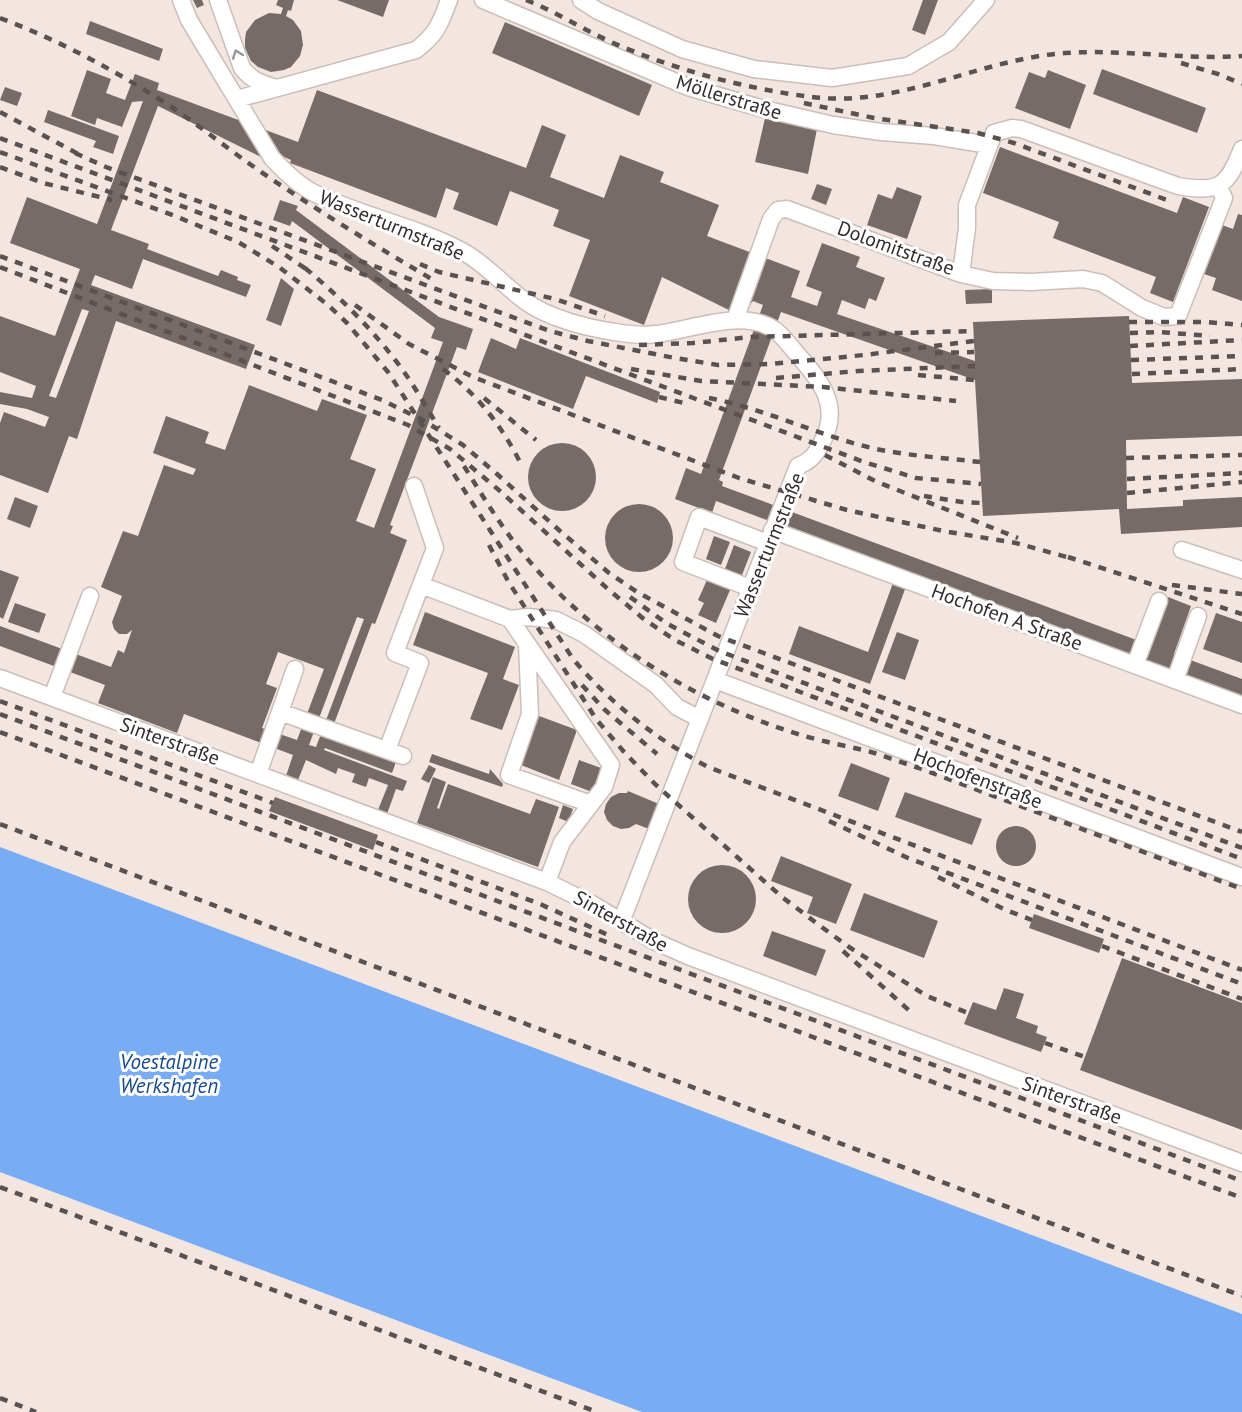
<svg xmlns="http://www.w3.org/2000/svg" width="1242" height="1412" font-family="'PT Sans',sans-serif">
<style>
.water{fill:#78acf5}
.building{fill:#776b67;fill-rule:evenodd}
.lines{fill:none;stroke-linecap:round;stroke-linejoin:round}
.minor-casing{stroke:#cbbeb9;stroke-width:19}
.minor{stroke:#fff;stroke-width:16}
.rail{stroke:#5a5250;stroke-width:4.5;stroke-dasharray:8 8;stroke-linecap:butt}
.oneway{stroke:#989695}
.labels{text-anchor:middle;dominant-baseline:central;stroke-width:6;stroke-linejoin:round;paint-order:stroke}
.street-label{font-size:20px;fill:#322c2b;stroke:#fff}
.water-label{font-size:21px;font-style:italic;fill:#194b8c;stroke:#fff}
</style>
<rect width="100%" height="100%" fill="#f3e6e0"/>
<path class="water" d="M0,847L1242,1314V1412H642L0,1172Z"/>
<path class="building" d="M193,0H202L204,5L197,8Z
M278,0H294L291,11L288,10L286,16L293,20L301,31L303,45L300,56L291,67L284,70L271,72L258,67L251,61L245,48V40L246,32L255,20L269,13L281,14L283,8L276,5Z
M337,0H389L383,17Z
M923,0H938L925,35L912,30Z
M90,21L163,49L159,61L86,34Z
M505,22L652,85L639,116L492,53Z
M1102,69L1206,108L1197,133L1093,94Z
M87,70L111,79L106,93L125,100L135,74L159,83L157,90L298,142L317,90L526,168L542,125L566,135L550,177L604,198L620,155L664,172L660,182L719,205L707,236L800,271L791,297L817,306L822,292L806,286L822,243L860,257L856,267L885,278L876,301L869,298L865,309L842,300L837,314L975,361L973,322L1129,316L1132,383L1242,379V436L1126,440L1127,509L1183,506V500L1242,497V527L1121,534L1119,509L983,516L975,380L781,312L719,480L723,482L722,486L1150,645L1168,597L1191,606L1174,654L1242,679V696L911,573L870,684L789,654L799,626L868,652L898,569L716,501L712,513L675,499L686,468L701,474L763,305L753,301L741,316L662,277L644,325L569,296L590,240L553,226L559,210L510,191L497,226L453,209L459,193L446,188L436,218L290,163L291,160L284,157L281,167L158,106L111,230L149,244L147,249L218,276L221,270L238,277L237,280L251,285L246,297L143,259L132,289L95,275L91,285L255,345L246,369L116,321L77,439L69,436L48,493L0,475V423L4,412L45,427L49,417L27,409L0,404V392L32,398L36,386L0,372V316L55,336L80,269L10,243L27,197L97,224L143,101L132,102L122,127L97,118L95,125L71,116ZM82,309L89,311L56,398L49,396Z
M1048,70L1086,85L1070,129L1015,108L1029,72L1045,78Z
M5,87L22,93L17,106L0,100Z
M48,110L119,136L113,154L93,147L96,141L44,122Z
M765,118L817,129L808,174L755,162Z
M1000,147L1177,213L1183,197L1209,207L1173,302L1150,293L1156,277L1053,238L1059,222L983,193Z
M817,184L832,189L826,205L811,199Z
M897,187L922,196L907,239L867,225L878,194L892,199Z
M280,200L298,206L296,210L439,317L473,329L466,350L457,347L390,525L393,526L390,533L407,540L375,624L372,623L329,737L396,762L392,773L325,748L324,750L407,781L403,791L396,789L387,814L378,810L388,785L369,778L366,787L352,782L355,774L338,768L336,774L306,760L298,780L286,776L293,755L184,714L177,733L98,703L105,685L0,646V626L111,667L118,650L124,653L132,630L127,634H119L114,629L112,622L122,596L101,587L123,531L138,536L164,465L193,475L196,469L153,453L166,416L209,432L205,443L225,450L249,385L317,411L322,399L367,415L350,459L376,469L356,521L374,528L443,342L431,338L435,328L292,221L290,226L273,220ZM357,617L364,619L316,747L309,745ZM278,652L324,669L297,740L262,728L277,688L266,684Z
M1238,214L1242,215V301L1212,290L1216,278L1204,274L1222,225L1233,229Z
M281,278L294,289L281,326L266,320Z
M992,289V303L966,304L965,290Z
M491,338L516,349L520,338L660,392L657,403L586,376L573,409L478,372Z
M528 477a34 34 0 1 1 68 0a34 34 0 1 1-68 0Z
M15,497L38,506L30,528L7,519Z
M605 538a34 34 0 1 1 68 0a34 34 0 1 1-68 0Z
M714,536L730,542L721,565L706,559Z
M734,545L751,552L742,575L725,569Z
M0,570L19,577L3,619L0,617Z
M707,580L730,590L716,623L698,615L704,603L698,600Z
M15,603L46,614L39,633L8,622Z
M425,612L515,647L503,679L519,685L502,730L470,719L488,673L413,645Z
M1216,613L1242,622V663L1203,649Z
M897,632L919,640L905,680L882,672Z
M539,716L577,730L559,780L521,765Z
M432,754L489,774L490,769L503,784L502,787L429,762Z
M579,760L601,768L592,792L571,784Z
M851,763L890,778L878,811L838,796Z
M429,765L436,769L429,783L421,779Z
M433,777L446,782L437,808L439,809L448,784L530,814L536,799L559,807L538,867L417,823Z
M628,791L659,804L649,829L636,824L629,828L621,829L613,826L607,820L604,812L606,804L611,797L619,793H627Z
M905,792L982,819L972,845L895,817Z
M275,797L378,835L373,850L269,811Z
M563,805L573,809L568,822L559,818Z
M996 846a20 20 0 1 1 40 0a20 20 0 1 1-40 0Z
M781,856L852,884L836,924L807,913L813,897L771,881Z
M688 899a34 34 0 1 1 68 0a34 34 0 1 1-68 0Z
M864,893L938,921L924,958L850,930Z
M1034,914L1104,939L1099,953L1029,928Z
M772,931L826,950L816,976L763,956Z
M1122,958L1242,1003V1130L1080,1070Z
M1004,988L1024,994L1016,1018L1038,1026L1036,1033L1047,1037L1041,1052L964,1024L973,1002L996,1010Z"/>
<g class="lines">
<defs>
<path id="minor" d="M181,0L189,20L272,158C284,171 298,185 314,193C361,216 415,226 462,251C486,264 503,285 525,301C548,318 587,328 615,332C627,334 643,336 656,334C691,330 743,308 775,330C783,336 790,346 797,354C820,380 842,406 822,442C816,454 811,461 798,466L621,922
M218,0L242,68C251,80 262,84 277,88
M483,0L688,87L764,109L833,125L881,132L934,136L989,145
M581,0L598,11L682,49L754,69L832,78L908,66L949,42L986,0
M237,99L416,50C437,34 440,24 449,0
M961,274L967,228V205L994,133L1012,128L1021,129L1178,186C1219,193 1227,187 1242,149
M735,320L771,219L778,210L787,209L961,274L993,281L1031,282L1083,279L1102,283L1142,308L1164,317L1178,316L1224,198L1218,185
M772,530L1242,705
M1182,550L1242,570
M421,585L510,619L611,765L604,787L562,842L547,882
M750,588L683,562L699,517L768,543
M510,619L528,617L556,620L584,634L656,685L677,707L700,719
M527,644L530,714L509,775L591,804
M1135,665L1159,601
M0,678L547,882L592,904L654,941L688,956L1242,1163
M715,680L1242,877
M1175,680L1198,616
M52,697L90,596
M280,712L295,669
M387,750L420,663L395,653L435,548L414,486
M258,774L280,712L403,756"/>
</defs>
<use href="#minor" class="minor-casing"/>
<use href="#minor" class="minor"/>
<path class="rail" d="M526,0C555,11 582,29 611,42C672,69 746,89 812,97C899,108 980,59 1065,53C1124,49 1183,60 1242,56
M0,18C61,41 118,72 173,108C201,127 227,148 254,167C313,208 374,245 435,281
M1181,63L1218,74L1242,84
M804,103L874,118L978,133L1014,143L1167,200
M0,112L82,156
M0,138L864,462L916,478L981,484
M0,152L175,216L238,242L279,267L328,305L347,323L388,372L573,659C611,704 656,739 708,767L1242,970
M75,153L106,167L550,331L588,341L675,358L718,365L770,364L864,355L974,341
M0,167L43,183L112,200
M272,246L312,273
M0,256L382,400L421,419L463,445L497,474L560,531L609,573L637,592L718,636L1242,832
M420,264L439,272L555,299L605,316
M0,267L408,425L450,449L500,491L609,590L645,620L675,640L713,659L1242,859
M305,268C340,297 372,329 399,365C414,385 426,407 439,428
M355,305L409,344L473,377L739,478L847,510L943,531L1016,543L1074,559
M1129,322H1205L1242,325
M1130,333L1159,332L1210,336
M639,345L693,343L751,337L973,331
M1130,346L1242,340
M935,353L974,352
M1131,360L1242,356
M443,369C477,394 501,425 520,462
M631,369L701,381L823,387L956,401
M1132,374L1242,369
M918,375L975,380
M776,378L858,371L975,366
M659,397L684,403
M484,398L536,440
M709,398C766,409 819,436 876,449C910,456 946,458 980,462
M825,455L875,481L1018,538
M1126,458L1242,455
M464,466C485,500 505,533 531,563C600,644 699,704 801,735C824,742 848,746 871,752C887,757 903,763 919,768L1242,889
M1127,479L1242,473
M1127,493L1242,482
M924,496L962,502L982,503
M489,545L508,581L596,719L625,753L656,785L782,897L823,928L849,947L927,996L968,1013
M1068,557L1242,614
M1172,585L1242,594
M630,597L666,623L719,651L1242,848
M582,685L605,710L657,754
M0,701L273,803
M0,714L1242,1181
M0,732L1242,1198
M829,821L908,858L1242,984
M0,824L1242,1296
M376,842L540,904L608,935
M938,877L1006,910L1032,920
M1102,946L1242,999
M843,951L912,1013
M1045,1043L1085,1057
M0,1187L597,1412
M0,1398L36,1412"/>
</g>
<defs><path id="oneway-chevron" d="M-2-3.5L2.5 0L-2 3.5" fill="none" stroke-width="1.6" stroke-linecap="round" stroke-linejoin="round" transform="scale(1.5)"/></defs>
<use class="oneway" href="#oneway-chevron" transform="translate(237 54) rotate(-110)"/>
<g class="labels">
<g class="street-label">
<text transform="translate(729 97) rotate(17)">Möllerstraße</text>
<text transform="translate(392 225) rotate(22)">Wasserturmstraße</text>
<text transform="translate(896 248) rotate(20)">Dolomitstraße</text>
<text transform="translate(769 545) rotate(-68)">Wasserturmstraße</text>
<text transform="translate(1007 617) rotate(20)">Hochofen A Straße</text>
<text transform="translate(170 741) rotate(20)">Sinterstraße</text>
<text transform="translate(978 778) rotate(21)">Hochofenstraße</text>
<text transform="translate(621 921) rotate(29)">Sinterstraße</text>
<text transform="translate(1072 1100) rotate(20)">Sinterstraße</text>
</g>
<g class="water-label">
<text x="169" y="1061">Voestalpine<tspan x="169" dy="24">Werkshafen</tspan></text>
</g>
</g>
</svg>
